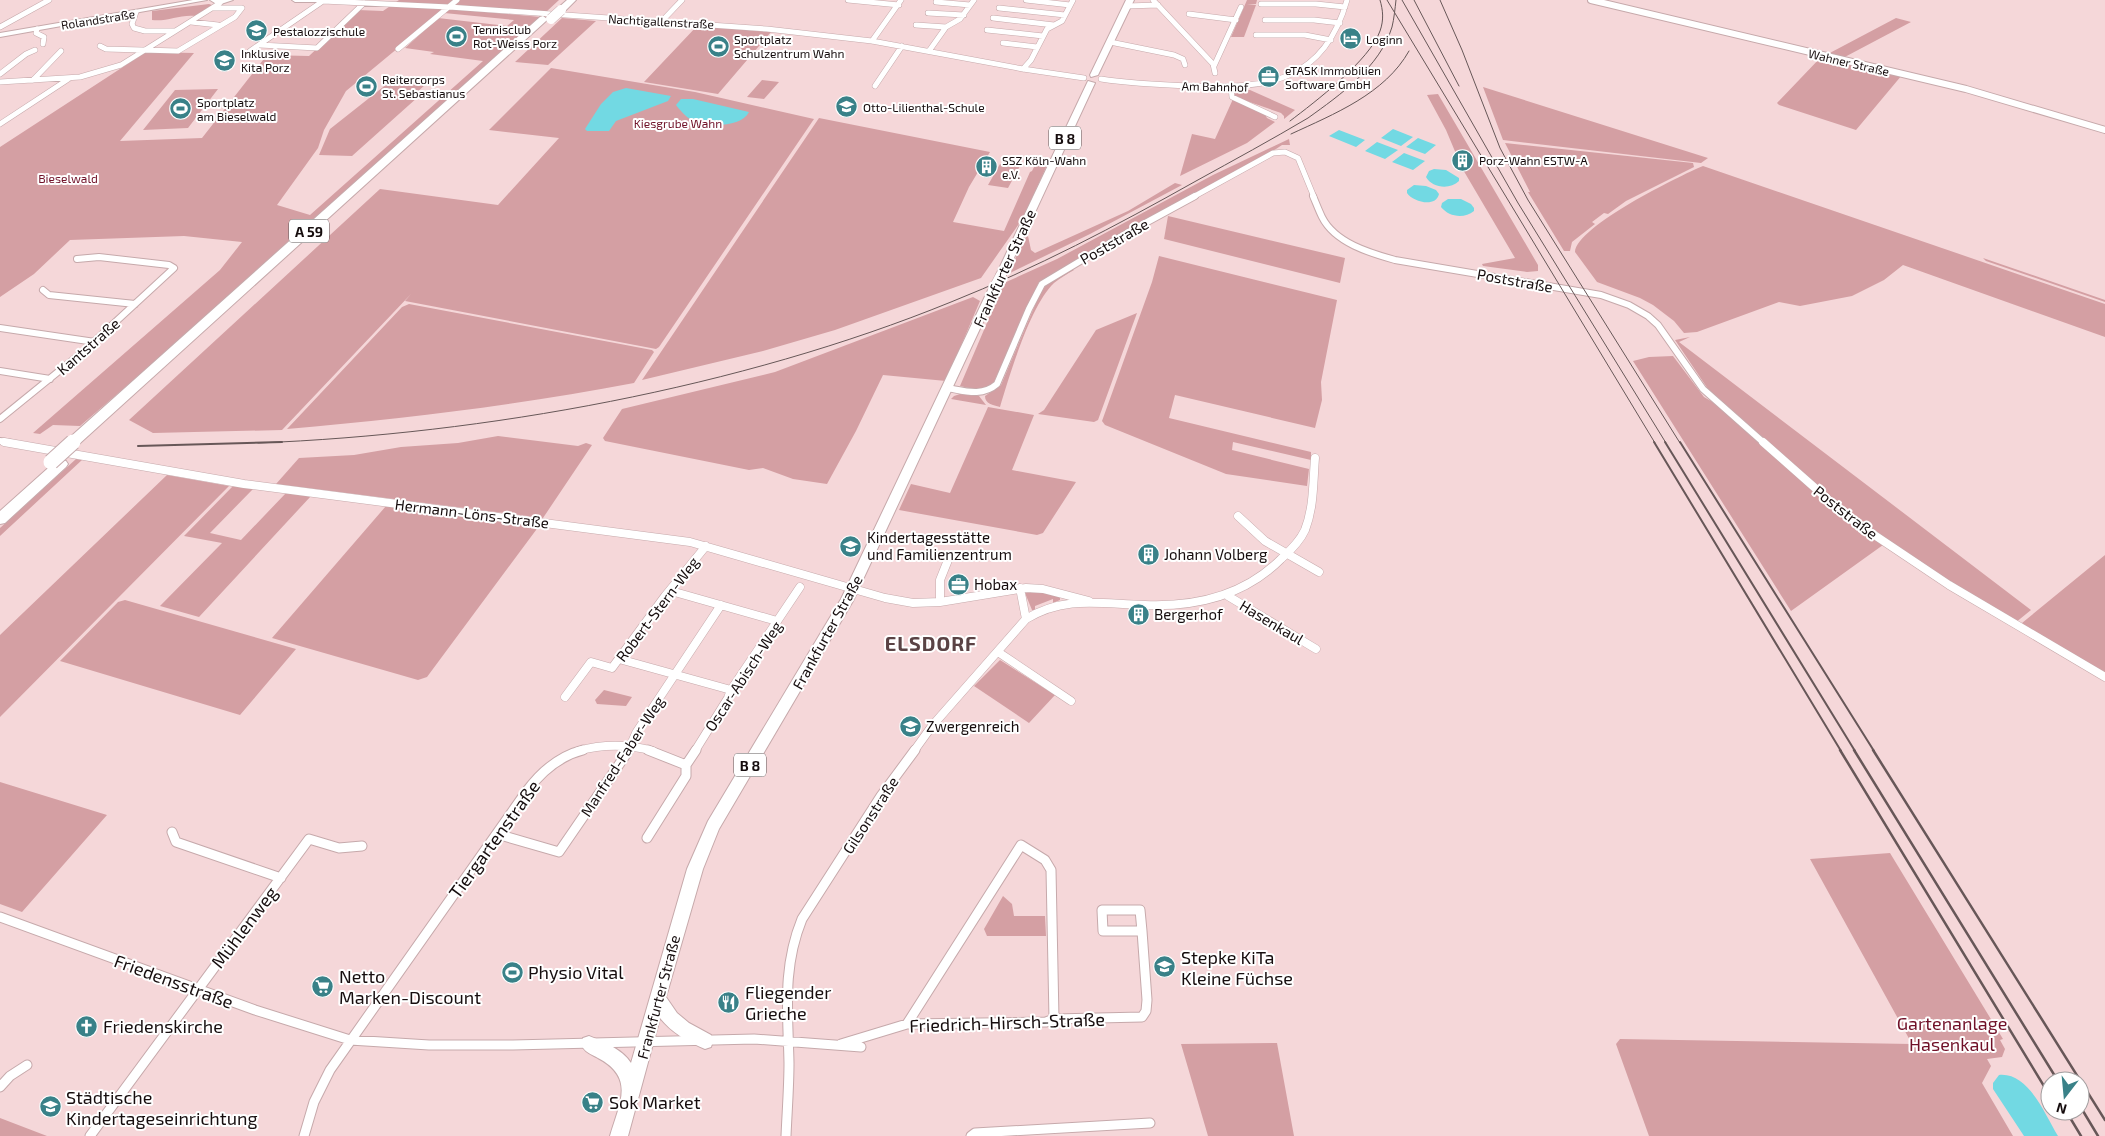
<svg xmlns="http://www.w3.org/2000/svg" width="2105" height="1136" font-family="'Exo 2',sans-serif">
<style>
.green{fill:#d49fa3}
.water{fill:#72d9e3}
.lines{fill:none;stroke-linecap:round;stroke-linejoin:round}
.minor-far3-casing{stroke:#c6a9ab;stroke-width:6}
.minor-far2-casing{stroke:#c6a9ab;stroke-width:8}
.minor-far1-casing{stroke:#c6a9ab;stroke-width:9}
.minor-casing{stroke:#c6a9ab;stroke-width:11}
.tertiary-casing{stroke:#c6a9ab;stroke-width:8}
.secondary-casing{stroke:#c6a9ab;stroke-width:2}
.primary-casing{stroke:#c6a9ab;stroke-width:2}
.motorway-casing{stroke:#c6a9ab;stroke-width:2}
.minor-far3{stroke:#fff;stroke-width:5}
.minor-far2{stroke:#fff;stroke-width:6}
.minor-far1{stroke:#fff;stroke-width:8}
.minor{stroke:#fff;stroke-width:9}
.tertiary{stroke:#fff;stroke-width:6}
.secondary{fill:#fff;fill-rule:evenodd}
.primary{fill:#fff;fill-rule:evenodd}
.motorway{fill:#fff;fill-rule:evenodd}
.rail-far2{stroke:#675758;stroke-width:1}
.rail-far1{stroke:#675758;stroke-width:2}
.rail{stroke:#675758;stroke-width:2.5}
.primary-bridge-casing{stroke:#c6a9ab;stroke-width:11;stroke-linecap:butt}
.motorway-bridge-far1-casing{stroke:#c6a9ab;stroke-width:11;stroke-linecap:butt}
.motorway-bridge-casing{stroke:#c6a9ab;stroke-width:17;stroke-linecap:butt}
.primary-bridge{stroke:#fff;stroke-width:10}
.motorway-bridge-far1{stroke:#fff;stroke-width:10}
.motorway-bridge{stroke:#fff;stroke-width:15}
.labels{text-anchor:middle;dominant-baseline:central;stroke-width:4;stroke-linejoin:round;paint-order:stroke}
.far-street-label{font-size:12px;fill:#160d0e;stroke:#fff}
.far-poi-label{font-size:12px;fill:#160d0e;stroke:#fff;text-anchor:start}
.far-park-label{font-size:12px;fill:#701128;stroke:#fff}
.shield{fill:#fff;stroke:#5c5656;stroke-width:1}
.shield-label{font-size:14px;font-weight:bold;fill:#160d0e}
.street-label{font-size:15px;fill:#160d0e;stroke:#fff}
.poi-label{font-size:15px;fill:#160d0e;stroke:#fff;text-anchor:start}
.near-street-label{font-size:18px;fill:#160d0e;stroke:#fff}
.near-poi-label{font-size:18px;fill:#160d0e;stroke:#fff;text-anchor:start}
.near-park-label{font-size:18px;fill:#701128;stroke:#fff}
.district-label{font-size:20px;font-weight:bold;letter-spacing:1px;fill:#5a4244;stroke:#fff}
</style>
<rect width="100%" height="100%" fill="#f5d7d9"/>
<path class="green" d="M399,0H456L346,91L324,130L318,148L277,205L310,215L483,61L430,54L434,52L405,48L438,18L507,26L514,20L444,13L450,9L541,17L151,365L80,426L53,425L40,434L33,433L220,270L242,242L184,236L70,240L34,274L0,297V147L146,52L194,53L120,141L202,138L267,55L309,56L358,10L383,11Z
M460,0H559L546,12L454,5Z
M1247,0H1257L1256,4L1247,5H1256L1244,37H1231Z
M209,4L212,5L196,16C180,14 167,22 152,20V11Z
M562,18L596,21L548,65L515,62Z
M1896,18L1911,22L1841,59L1826,55Z
M697,26L771,32L718,94L644,82Z
M1821,57L1902,75L1856,130L1779,105L1777,103Z
M551,68L695,92L814,119L659,347L656,349L405,301L411,294L282,430L153,433L129,420L380,189L498,205L559,138L489,130Z
M392,80L426,84L414,95L418,97L352,156L319,155L330,129Z
M762,80L779,82L764,99L747,97Z
M1483,87L1708,158L1701,163L1503,140Z
M218,89L188,128L143,130L175,90Z
M1233,90H1250L1295,110L1284,119V116L1281,113L1235,97Z
M1438,94L1538,265V271L1527,272L1483,266L1482,264L1515,258L1462,168L1446,130L1427,95Z
M1233,99L1264,113L1267,118L1275,122L1247,143L1180,176L1192,134L1215,139Z
M819,118L990,152L969,187L953,222L1004,231L1030,172L1032,171L1039,157L1049,161L1023,218L981,278L835,330L763,351L642,380Z
M1289,139L1290,145H1282L1276,149L1039,282L993,384L978,390L960,386L1004,283L1057,259L1213,175Z
M1505,143L1693,163L1694,167L1626,201L1608,214L1604,213L1592,222L1595,224L1572,242L1570,251H1564L1528,192H1530Z
M1000,164L1020,166L1008,188L988,185Z
M1703,166L2105,304V337L1903,265L1884,280L1852,296L1800,306L1779,302L1697,332L1684,333L1674,321L1653,305L1640,298L1597,282L1575,252C1577,226 1679,176 1703,166Z
M1175,183L1182,185L1090,234L1008,274L1025,238L1028,236L1031,250L1035,253L1128,211Z
M1168,216L1345,258L1340,283L1164,239Z
M1159,256L1337,300L1321,382L1322,400L1315,428L1175,395L1169,418L1311,452V460L1233,442L1232,450L1309,469L1307,486L1226,474L1105,425L1102,421L1152,282Z
M1983,258L2105,300V302L1986,261Z
M1071,269L1074,270C1067,274 1060,278 1054,283C1030,306 1010,374 1000,407C993,405 985,404 985,396L1001,385L1041,291L1050,281Z
M973,297L980,301L946,381L883,375L856,431L827,484L793,479L763,468L749,470L605,441L603,438L622,409L775,372Z
M409,304L652,350L654,352L634,383C519,405 404,419 287,429L402,307Z
M1137,313L1098,420L1094,422L1038,414L1044,410L1096,330Z
M1690,337L1679,342L2031,610L2015,623L1950,583L1839,507L1708,389L1675,340Z
M1673,356L1704,397L1716,404L1780,459L1838,513L1883,545L1791,611L1633,361L1649,357Z
M960,394L979,396L986,405L951,399L954,396Z
M988,407L1034,415L1012,470L1076,482L1043,533L1037,535L899,510L911,484L950,493Z
M498,436L578,446L586,443L592,445L543,518L276,484L299,458L354,455L401,447L458,443Z
M76,459L82,460L0,536V528Z
M167,475L229,486L0,717V635Z
M233,486L253,489L210,533L241,540L286,493L311,496L199,617L160,606L222,543L184,536Z
M386,506L539,526L427,677L418,680L272,638Z
M2105,555V674L2025,629L2022,623Z
M1033,590L1060,597V600L1053,603V599L1035,606V610H1032L1025,593Z
M125,600L296,649L240,715L60,661L118,602Z
M1000,660L1055,695L1029,723L974,686Z
M604,690L632,697L626,706L597,704L595,700Z
M0,782L107,815L22,912L0,904Z
M1890,853L2003,1039L2000,1040L2005,1049L2002,1057L1987,1059L1991,1066L1982,1083L2013,1136H1649L1616,1044L1620,1039L1912,1044L1810,859Z
M1003,896L1012,904L1014,916H1045L1046,936H987L984,929Z
M1277,1043L1294,1136H1208L1181,1044Z
M0,1118L47,1136H0Z"/>
<path class="water" d="M626,88L671,96L668,101L616,121L609,131H587L585,129L601,104L613,92Z
M681,99H693L749,112C741,128 704,128 690,119C685,116 680,110 676,105Z
M1393,129L1413,137L1401,146L1381,138Z
M1339,130L1365,140L1356,147L1329,136Z
M1418,138L1436,145L1425,154L1406,147Z
M1377,142L1398,150L1385,159L1365,151Z
M1404,153L1425,161L1413,170L1392,162Z
M1434,169L1446,170L1459,178V181C1450,190 1432,188 1426,177L1429,171Z
M1414,185L1426,186L1436,190L1439,194C1436,208 1413,202 1407,193V190Z
M1448,199H1461L1471,204L1474,208V211C1464,219 1449,217 1441,207L1442,203Z
M1999,1075C2029,1072 2045,1115 2058,1136H2024L1993,1089V1083Z"/>
<g class="lines">
<defs>
<path id="minor-far3" d="M848,0L899,5
M1026,0L1070,5
M1153,0L1213,64L1215,73
M936,2L970,5
M1261,4H1316L1345,7
M1127,6L1158,5
M999,8L1065,15
M136,12L132,24L134,28L145,31H174
M928,13L964,15
M1189,14L1236,20
M993,18L1054,25
M1265,20H1314L1340,23
M191,22L218,25
M661,22L682,0
M916,25L946,27
M0,27L49,0
M37,29L36,33L44,37L43,44
M987,30L1043,36
M1256,35H1305L1331,40
M872,41L901,0
M1110,42L1174,55L1183,59L1185,65
M1003,43L1037,47
M260,45L317,48L364,3
M100,46L106,49L178,51L235,17L242,8H213
M398,49L457,0
M250,51L323,1L449,7L767,29L872,41L1023,69L1084,78
M929,51L946,27L960,19L974,0
M1214,66L1241,7
M1023,69L1031,60L1047,29L1062,21L1073,0
M0,74L26,54L35,50
M1101,79C1132,84 1162,85 1193,86C1268,89 1324,82 1347,0
M33,80L61,51
M0,82L80,77L121,65L220,3
M875,86L902,46
M1231,88L1232,97L1275,117
M0,124L70,78
M1193,197L1273,153L1285,152L1298,158L1314,197"/>
<path id="minor-far2" d="M1313,196C1316,203 1319,211 1322,217C1335,243 1370,253 1395,260L1601,295L1629,305L1648,316L1658,325L1703,389L1764,443
M43,290L49,295L135,304
M0,328L95,342
M0,371L50,379
M947,388C965,391 982,397 997,384L1029,309L1042,284L1127,233L1195,196
M0,419L85,350L174,268L169,265L99,257L77,259
M0,441L11,443"/>
<path id="minor-far1" d="M4,442L244,484L690,542L885,598L913,603L940,602L1026,588L1043,589L1089,601
M1763,442L1849,518L1949,585L2105,677
M1238,516L1265,541L1319,572
M1020,588L1026,619
M671,591L777,621
M1228,596L1316,649
M940,602V580L950,555
M998,652L1071,701
M619,659L731,690
M565,697L591,662L612,668L665,596L706,546
M578,751C603,744 627,744 653,751
M628,751L636,733L721,605
M695,751L728,698L731,690L800,587
M914,751L932,726L1026,619C1065,595 1101,604 1145,605C1195,607 1244,596 1281,559C1290,551 1300,541 1305,530C1314,507 1313,482 1315,458"/>
<path id="minor" d="M686,765L696,750
M172,832L176,842L281,878
M497,834L559,852L629,750
M647,838L686,776V765L648,750
M1102,910H1140L1142,931H1103Z
M0,917L255,1010L350,1040L429,1045H513L754,1039L861,1047
M907,1024L1021,845L1045,860L1051,870L1054,1019
M841,1044L907,1024L1046,1022L1054,1019L1142,1017L1146,1011L1147,1000L1142,931
M0,1087L10,1076L27,1065
M90,1136L309,839L339,848L362,846
M304,1136L314,1102L330,1070L526,792C540,773 559,756 583,750
M786,1136C787,1112 789,1087 789,1063C788,1012 782,968 802,919L881,796L915,750
M971,1136L975,1133L1150,1123"/>
<path id="tertiary" d="M1591,0L1966,89L2105,130"/>
<path id="secondary" d="M193,0H207L0,37V33Z
M210,0H233L218,5Z
M292,0H327L324,2H295Z"/>
<path id="primary" d="M1126,0H1134L1098,75L1091,77L1090,75Z
M1088,81L1095,83L1006,275L1004,277H998L996,275Z
M993,287L998,290L853,601L719,829L703,869L666,997L677,1013L689,1023L711,1035L713,1041L711,1047L705,1049C688,1042 672,1033 660,1018L628,1136H610C619,1104 636,1078 598,1058C591,1054 584,1052 581,1044L583,1038L589,1036C604,1042 622,1049 631,1063L687,869L708,821L841,599L988,290Z"/>
<path id="motorway" d="M567,0H576L564,12H558V8Z
M543,16L547,19L546,21L78,445H68L66,442L68,439L540,17Z
M61,459L66,461L68,464L66,467L5,523L0,524V511L56,461Z"/>
</defs>
<use href="#minor-far3" class="minor-far3-casing"/>
<use href="#minor-far2" class="minor-far2-casing"/>
<use href="#minor-far1" class="minor-far1-casing"/>
<use href="#minor" class="minor-casing"/>
<use href="#tertiary" class="tertiary-casing"/>
<use href="#secondary" class="secondary-casing"/>
<use href="#primary" class="primary-casing"/>
<use href="#motorway" class="motorway-casing"/>
<use href="#minor-far3" class="minor-far3"/>
<use href="#minor-far2" class="minor-far2"/>
<use href="#minor-far1" class="minor-far1"/>
<use href="#minor" class="minor"/>
<use href="#tertiary" class="tertiary"/>
<use href="#secondary" class="secondary"/>
<use href="#primary" class="primary"/>
<use href="#motorway" class="motorway"/>
<path class="rail-far2" d="M1387,0L1655,443
M1402,0L1518,203L1666,443
M1414,0L1459,86
M1440,0L1462,50L1500,148L1528,200L1680,443
M1290,121C1315,102 1370,60 1380,31C1384,20 1383,10 1380,0
M1291,134C1334,114 1385,94 1409,51
M258,443C485,434 740,388 951,302C1036,268 1116,226 1196,181C1234,160 1271,140 1308,118C1340,95 1380,67 1392,27C1394,19 1395,9 1396,0"/>
<path class="rail-far1" d="M1654,442L1841,751
M1665,442L1855,751
M1680,442L1874,751
M138,446L282,442"/>
<path class="rail" d="M1840,750L2050,1096
M1854,750L2058,1081
M1873,750L2105,1120
M2080,1106L2098,1136
M2066,1111L2081,1136"/>
<defs>
<path id="primary-bridge" d="M993,290L1001,275"/>
<path id="motorway-bridge-far1" d="M551,19L561,10"/>
<path id="motorway-bridge" d="M51,462L73,442"/>
</defs>
<use href="#primary-bridge" class="primary-bridge-casing"/>
<use href="#motorway-bridge-far1" class="motorway-bridge-far1-casing"/>
<use href="#motorway-bridge" class="motorway-bridge-casing"/>
<use href="#primary-bridge" class="primary-bridge"/>
<use href="#motorway-bridge-far1" class="motorway-bridge-far1"/>
<use href="#motorway-bridge" class="motorway-bridge"/>
</g>
<defs>
<symbol id="school-disc" viewBox="-11 -11 22 22"><circle r="9.5" fill="#398188" stroke="#fff"/><path d="M0-5L7-2L0 1L-7-2ZM-4 1L0 2.5L4 1V4Q0 6-4 4Z" fill="#fff"/></symbol>
<symbol id="stadium-disc" viewBox="-11 -11 22 22"><circle r="9.5" fill="#398188" stroke="#fff"/><path d="M0-5a6.5 5 0 1 0 0 10a6.5 5 0 1 0 0-10ZM-3.5-1.8h7v3.6h-7Z" fill="#fff"/></symbol>
<symbol id="hotel-disc" viewBox="-11 -11 22 22"><circle r="9.5" fill="#398188" stroke="#fff"/><path d="M-6-4.5h1.5V1H6V5H4.5V3h-9V5H-6ZM-4 0a1.8 1.8 0 1 1 3.6 0ZM.5 0V-2.5h3Q6-2.5 6 0Z" fill="#fff"/></symbol>
<symbol id="office-disc" viewBox="-11 -11 22 22"><circle r="9.5" fill="#398188" stroke="#fff"/><path d="M-6-3h4V-5.5h4V-3h4V5H-6ZM-1-4.5V-3h2v-1.5ZM-6 0V1H6V0Z" fill="#fff"/></symbol>
<symbol id="building-disc" viewBox="-11 -11 22 22"><circle r="9.5" fill="#398188" stroke="#fff"/><path d="M-4-6H4V6H1V3H-1V6H-4ZM-2.5-4.3h1.7v1.8h-1.7ZM.8-4.3h1.7v1.8H.8ZM-2.5-1h1.7V.8h-1.7ZM.8-1h1.7V.8H.8Z" fill="#fff"/></symbol>
<symbol id="supermarket-disc" viewBox="-11 -11 22 22"><circle r="9.5" fill="#398188" stroke="#fff"/><path d="M-6-5.5h2.5l.6 2H6L4.5 2H-2.5L-4.4-4H-6ZM-1.5 3.2a1.3 1.3 0 1 0 .1 0ZM3 3.2a1.3 1.3 0 1 0 .1 0Z" fill="#fff"/></symbol>
<symbol id="restaurant-disc" viewBox="-11 -11 22 22"><circle r="9.5" fill="#398188" stroke="#fff"/><path d="M-5-6h1v4h1v-4h1v4h1v-4h1v5L-1.5 .5V6h-2V.5L-5-1ZM5-6V6H3V1.5H1.5Q1.5-4 5-6Z" fill="#fff"/></symbol>
<symbol id="church-disc" viewBox="-11 -11 22 22"><circle r="9.5" fill="#398188" stroke="#fff"/><path d="M-1.2-6h2.4v3.5h3.3v2.4h-3.3V6h-2.4V-.1h-3.3v-2.4h3.3Z" fill="#fff"/></symbol>
</defs>
<g fill-rule="evenodd">
<use href="#school-disc" x="244" y="18" width="25" height="25"/>
<use href="#stadium-disc" x="444" y="24" width="25" height="25"/>
<use href="#hotel-disc" x="1338" y="26" width="25" height="25"/>
<use href="#stadium-disc" x="706" y="34" width="25" height="25"/>
<use href="#school-disc" x="212" y="48" width="25" height="25"/>
<use href="#office-disc" x="1256" y="64" width="25" height="25"/>
<use href="#stadium-disc" x="354" y="74" width="25" height="25"/>
<use href="#school-disc" x="834" y="94" width="25" height="25"/>
<use href="#stadium-disc" x="168" y="96" width="25" height="25"/>
<use href="#building-disc" x="1450" y="148" width="25" height="25"/>
<use href="#building-disc" x="974" y="154" width="25" height="25"/>
<use href="#school-disc" x="838" y="534" width="25" height="25"/>
<use href="#building-disc" x="1136" y="542" width="25" height="25"/>
<use href="#office-disc" x="946" y="572" width="25" height="25"/>
<use href="#building-disc" x="1126" y="602" width="25" height="25"/>
<use href="#school-disc" x="898" y="714" width="25" height="25"/>
<use href="#school-disc" x="1152" y="954" width="25" height="25"/>
<use href="#stadium-disc" x="500" y="960" width="25" height="25"/>
<use href="#supermarket-disc" x="310" y="974" width="25" height="25"/>
<use href="#restaurant-disc" x="716" y="990" width="25" height="25"/>
<use href="#church-disc" x="74" y="1014" width="25" height="25"/>
<use href="#supermarket-disc" x="580" y="1090" width="25" height="25"/>
<use href="#school-disc" x="38" y="1094" width="25" height="25"/>
</g>
<g class="labels">
<g class="far-street-label">
<text transform="translate(98 19) rotate(-9)">Rolandstraße</text>
<text transform="translate(661 21) rotate(3)">Nachtigallenstraße</text>
<text transform="translate(1849 62) rotate(13)">Wahner Straße</text>
<text transform="translate(1215 86) rotate(1)">Am Bahnhof</text>
</g>
<g class="far-poi-label">
<text x="473" y="29">Tennisclub<tspan x="473" dy="14">Rot-Weiss Porz</tspan></text>
<text x="273" y="31">Pestalozzischule</text>
<text x="734" y="39">Sportplatz<tspan x="734" dy="14">Schulzentrum Wahn</tspan></text>
<text x="1366" y="39">Loginn</text>
<text x="241" y="53">Inklusive<tspan x="241" dy="14">Kita Porz</tspan></text>
<text x="1285" y="70">eTASK Immobilien<tspan x="1285" dy="14">Software GmbH</tspan></text>
<text x="382" y="79">Reitercorps<tspan x="382" dy="14">St. Sebastianus</tspan></text>
<text x="197" y="102">Sportplatz<tspan x="197" dy="14">am Bieselwald</tspan></text>
<text x="863" y="107">Otto-Lilienthal-Schule</text>
<text x="1002" y="160">SSZ Köln-Wahn<tspan x="1002" dy="14">e.V.</tspan></text>
<text x="1479" y="160">Porz-Wahn ESTW-A</text>
</g>
<g class="far-park-label">
<text x="678" y="123">Kiesgrube Wahn</text>
<text x="68" y="178">Bieselwald</text>
</g>
<g class="shield">
<rect x="1049" y="126.5" width="32" height="23" rx="4"/>
<rect x="289" y="219.5" width="40" height="23" rx="4"/>
<rect x="734" y="753.5" width="32" height="23" rx="4"/>
</g>
<g class="shield-label">
<text x="1065" y="138">B 8</text>
<text x="309" y="231">A 59</text>
<text x="750" y="765">B 8</text>
</g>
<g class="street-label">
<text transform="translate(1114 241) rotate(-30)">Poststraße</text>
<text transform="translate(1004 268) rotate(-65)">Frankfurter Straße</text>
<text transform="translate(1515 280) rotate(10)">Poststraße</text>
<text transform="translate(88 346) rotate(-41)">Kantstraße</text>
<text transform="translate(1846 512) rotate(38)">Poststraße</text>
<text transform="translate(472 513) rotate(7)">Hermann-Löns-Straße</text>
<text transform="translate(657 609) rotate(-53)">Robert-Stern-Weg</text>
<text transform="translate(1272 622) rotate(31)">Hasenkaul</text>
<text transform="translate(827 632) rotate(-61)">Frankfurter Straße</text>
<text transform="translate(743 676) rotate(-57)">Oscar-Abisch-Weg</text>
<text transform="translate(622 756) rotate(-57)">Manfred-Faber-Weg</text>
<text transform="translate(870 815) rotate(-57)">Gilsonstraße</text>
<text transform="translate(658 997) rotate(-75)">Frankfurter Straße</text>
</g>
<g class="poi-label">
<text x="867" y="537">Kindertagesstätte<tspan x="867" dy="17">und Familienzentrum</tspan></text>
<text x="1164" y="554">Johann Volberg</text>
<text x="974" y="584">Hobax</text>
<text x="1154" y="614">Bergerhof</text>
<text x="926" y="726">Zwergenreich</text>
</g>
<g class="near-street-label">
<text transform="translate(494 839) rotate(-54)">Tiergartenstraße</text>
<text transform="translate(244 927) rotate(-53)">Mühlenweg</text>
<text transform="translate(174 981) rotate(20)">Friedensstraße</text>
<text transform="translate(1007 1022) rotate(-2)">Friedrich-Hirsch-Straße</text>
</g>
<g class="near-poi-label">
<text x="1181" y="957">Stepke KiTa<tspan x="1181" dy="21">Kleine Füchse</tspan></text>
<text x="528" y="972">Physio Vital</text>
<text x="339" y="976">Netto<tspan x="339" dy="21">Marken-Discount</tspan></text>
<text x="745" y="992">Fliegender<tspan x="745" dy="21">Grieche</tspan></text>
<text x="103" y="1026">Friedenskirche</text>
<text x="66" y="1097">Städtische<tspan x="66" dy="21">Kindertageseinrichtung</tspan></text>
<text x="609" y="1102">Sok Market</text>
</g>
<g class="near-park-label">
<text x="1952" y="1023">Gartenanlage<tspan x="1952" dy="21">Hasenkaul</tspan></text>
</g>
<g class="district-label">
<text x="931" y="643">ELSDORF</text>
</g>
</g>
<g transform="translate(2065 1096) rotate(196)"><circle r="24" fill="#ffffff" stroke="#a29e9f"/>
<path d="M0-4L9 19L0 12L-9 19Z" fill="#398188"/>
<text y="-8" font-size="14" font-weight="bold" text-anchor="middle" fill="#160d0e">N</text>
</g>
</svg>
